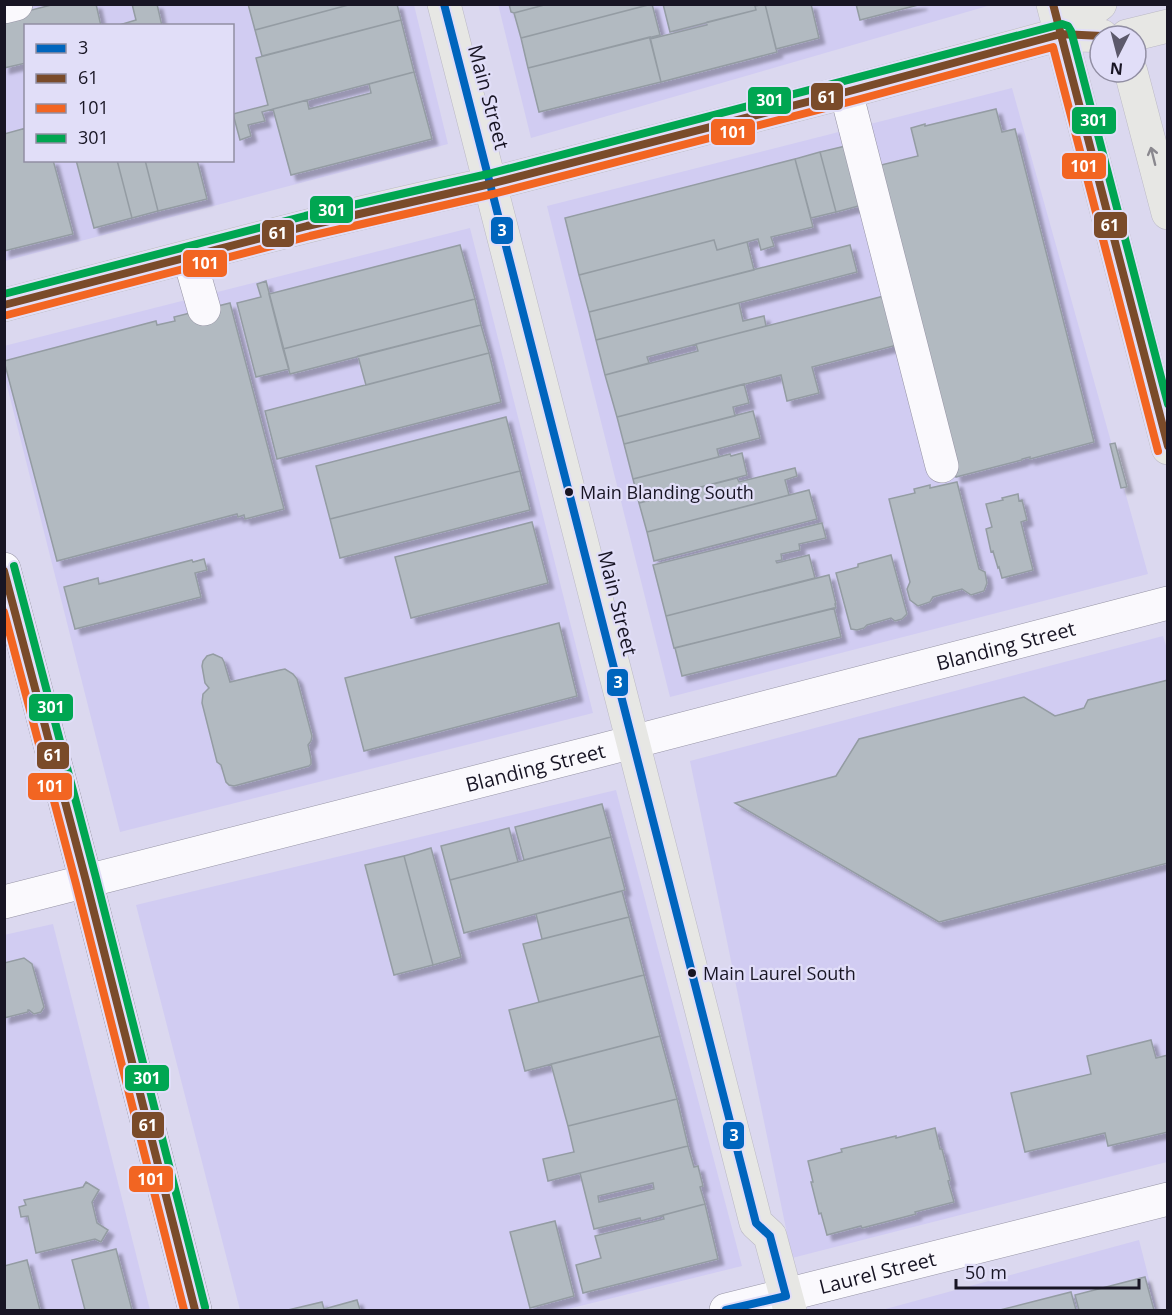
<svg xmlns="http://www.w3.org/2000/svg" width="1172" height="1315" font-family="'Open Sans',sans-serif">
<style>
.built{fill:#d1ccf2;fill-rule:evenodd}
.building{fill:#b2bac1;stroke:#949ca3;stroke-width:1.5;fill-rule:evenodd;filter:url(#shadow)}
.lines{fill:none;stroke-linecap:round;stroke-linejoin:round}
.minor-casing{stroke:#9694a5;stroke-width:34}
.major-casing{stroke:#bbb9c5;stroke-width:34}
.minor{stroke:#faf9fd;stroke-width:33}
.major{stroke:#e7e7e4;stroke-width:33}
.bus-1-casing{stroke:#e1def8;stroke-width:12}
.bus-2-casing{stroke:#e1def8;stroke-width:12}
.bus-3-casing{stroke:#e1def8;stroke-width:12}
.bus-4-casing{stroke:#e1def8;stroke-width:12}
.bus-1{stroke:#0065bd;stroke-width:8}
.bus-2{stroke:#7a4b2a;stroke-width:8}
.bus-3{stroke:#f26522;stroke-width:8}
.bus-4{stroke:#00a651;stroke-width:8}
.oneway{stroke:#8a888e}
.bus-dot{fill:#181524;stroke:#e1def8;stroke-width:2}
.labels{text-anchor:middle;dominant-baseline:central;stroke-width:4.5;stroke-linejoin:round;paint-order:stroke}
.bus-label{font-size:18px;fill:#181524;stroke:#e1def8;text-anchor:start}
.street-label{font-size:20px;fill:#181524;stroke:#e1def8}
.line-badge{stroke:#e1def8;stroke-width:2}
.badge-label{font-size:16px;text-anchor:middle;font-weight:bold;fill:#fff}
</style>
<defs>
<filter id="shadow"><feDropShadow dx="5.5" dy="5.5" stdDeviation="1.5" flood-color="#0004"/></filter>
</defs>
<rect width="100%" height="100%" fill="#dbd8ef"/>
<path class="built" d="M498,4L991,5L531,138Z
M5,5H414L448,144L5,261ZM26,26H232V160H26Z
M1012,88L1148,574L670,697L547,206Z
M470,228L593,713L120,832L5,378L4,346Z
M1163,636L1168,652L1167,1162L792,1258L690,761Z
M616,790L742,1266L564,1310H240L136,905Z
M53,924L150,1310H5L4,935Z
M1139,1240L1157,1310H882Z"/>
<path class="building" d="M55,4H96L101,26H26V63L4,68V17Z
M132,4H157L162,26H116L136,20Z
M248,4H352L255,30Z
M352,4H397L401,20L262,56L255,30Z
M509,4H548L514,13L511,12Z
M548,4H652L521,38L514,13Z
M652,4L660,35L528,68L521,38Z
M663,4H763L755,6L756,10L670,32Z
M765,4H811L819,38L776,49Z
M765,4L777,52L661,82L650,39L707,25V22L756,10L755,6Z
M856,4H922L860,20Z
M401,20L414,72L262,112L265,121L248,125L251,136L240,140L233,114L268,105L256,58Z
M650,37L661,82L539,112L528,68Z
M414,72L432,139L291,175L273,109L307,100L309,109L371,93L369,84Z
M996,109L1002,132L1015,129L1094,442L1030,459V457L1022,459V460L956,477L877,166L918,156L911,128L925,124V126Z
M26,128V160H53L73,234L4,251V134Z
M850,145L866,204L836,212L820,152Z
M820,152L836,212L811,218L795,159Z
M795,159L813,227L771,237L774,246L761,250L758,239L717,250L714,240L579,275L565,218Z
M76,160H117L132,218L94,228Z
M117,160H145L158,211L132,218Z
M145,160H197L207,199L158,211Z
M714,240L717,250L747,242L754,270L589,312L579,275Z
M460,245L475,299L283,349L269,294Z
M850,245L857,272L596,340L589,312Z
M266,281L289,369L256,377L237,303L261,297L257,284Z
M888,295L901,344L812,367L819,393L787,401L781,375L617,417L605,375L698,351L696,344Z
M475,299L481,325L290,374L283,349Z
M230,303L284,509L245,519L244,515L238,517L237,514L57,561L4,361L156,321L157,325L175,321L174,317Z
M739,303L743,321L764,316L766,326L647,357L649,363L605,375L596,340Z
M481,325L489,353L366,385L358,356Z
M489,353L501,402L277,459L265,411Z
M744,384L749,403L733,407L735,416L624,444L617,417Z
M753,411L760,438L717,449L719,457L633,479L624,444Z
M506,417L520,471L330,519L316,466Z
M1115,443L1127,487L1121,488L1110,444Z
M742,453L747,475L639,503L633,479L730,454L731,456Z
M795,468L797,476L785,480L789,495L647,532L639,503L737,478L739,482Z
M520,471L530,510L340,558L330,519Z
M957,482L979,569L985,572L987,583L984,591L971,595L962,589L933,597L930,602L918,606L910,600L907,589L910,582L889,499L915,493L914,489L930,485V488Z
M809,490L817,519L654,561L647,532Z
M1018,494L1019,501L1022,500L1027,520L1021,522L1033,570L1002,578L999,567L998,568L993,551L991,552L986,529L992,527L986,504L1003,500L1002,498Z
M532,522L548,583L411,618L395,557Z
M822,523L826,538L799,544L800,550L781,554L782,560L776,561L777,563L809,555L815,578L666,616L653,565Z
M891,555L907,614L902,619L895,621L891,618L867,625L864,628L857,630L851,629L836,573L858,567V564Z
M204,559L207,570L195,573L201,597L75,629L64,587L98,578L99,584L192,560L193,562Z
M829,575L836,604H835L836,608L674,648L666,616Z
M834,608L841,637L682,676L675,648Z
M559,623L577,696L364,751L345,678Z
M213,654L222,658L224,662L230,682L280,670L285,669L293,674L297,679L312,736L311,741L308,745L311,759V764L309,766L234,786L229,785L226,782L221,765L217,762L202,703L203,694L209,688L205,683L202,666L203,661L207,656Z
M1168,680V863L939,922L735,803L836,776L859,739L1024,697L1055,716L1084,708L1088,700Z
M602,804L611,837L524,860L515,827Z
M509,828L518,862L450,880L441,846Z
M611,837L625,890L464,933L450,880Z
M431,848L461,957L433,965L404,856Z
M404,856L433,965L394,975L365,865Z
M622,891L629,917L542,939L536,914Z
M629,917L644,975L539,1002L523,944Z
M24,958L32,964L44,1007L41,1012L34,1014L29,1010H28V1012L4,1018V963Z
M644,975L660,1036L525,1071L509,1010Z
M660,1036L677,1099L568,1126L551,1064Z
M1151,1040L1156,1058L1168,1055V1132L1108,1146L1105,1133L1025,1152L1011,1093L1091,1074L1087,1056Z
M677,1099L688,1146L548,1181L543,1159L574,1152L568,1126Z
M935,1128L940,1149H942L950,1180L948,1181L954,1202L915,1212L916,1214L862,1228L861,1226L827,1235L821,1213L819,1214L811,1182H813L808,1161L842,1152L841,1149L896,1136V1138Z
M688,1146L694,1167L698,1166L703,1186L700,1187L705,1204L641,1221L640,1218L594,1229L580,1173ZM653,1183L654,1189L599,1202L598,1196Z
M86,1182L99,1190L92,1202L97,1223L108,1230L101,1242L95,1239L36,1253L28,1216L21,1217L19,1207L26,1205L24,1200L83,1187Z
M705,1204L718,1259L583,1293L576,1265L601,1258L595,1236L664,1219L663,1215Z
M555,1221L574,1296L530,1308L510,1232Z
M116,1249L132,1310H85L72,1260Z
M27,1260L40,1310H4V1266Z
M1145,1277L1154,1310H1079L1075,1295Z
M1071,1292L1076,1310H1000Z
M357,1300L360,1310H288L322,1302L324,1309Z"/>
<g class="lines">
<defs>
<g id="minor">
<path d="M4,7L16,4"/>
<path d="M846,92L942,466"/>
<path d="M189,257L204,309"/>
<path d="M4,569L86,881L195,1310"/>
<path id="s1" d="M4,902L598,751L1168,603"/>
<path id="s2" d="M726,1310L1168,1199"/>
</g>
<path id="major" d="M444,4L756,1223L770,1236L790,1310
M1053,4L1168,448
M1061,34L1100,4
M1127,36L1168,26
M1131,72L1168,213
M4,305C166,263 327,218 490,184L846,92L1061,34L1102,36"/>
</defs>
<use href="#minor" class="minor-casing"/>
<use href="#major" class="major-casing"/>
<use href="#minor" class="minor"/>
<use href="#major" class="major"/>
<defs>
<path id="bus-1" d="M444,4L756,1223L770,1236L786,1296L726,1310"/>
<path id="bus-2" d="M1053,4L1168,446
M4,305L307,226L490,184L846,92L1061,34L1102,36
M4,571L86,881L195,1310"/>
<path id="bus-3" d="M7,315L310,236L493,194L849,102L1053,47L1158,451
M4,612L76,884L184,1310"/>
<path id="bus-4" d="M4,294L305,216L488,174L1062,24L1068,26L1071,31L1168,404
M14,566L96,878L205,1307"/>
</defs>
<use href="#bus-1" class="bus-1-casing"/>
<use href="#bus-2" class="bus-2-casing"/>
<use href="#bus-3" class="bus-3-casing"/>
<use href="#bus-4" class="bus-4-casing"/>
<use href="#bus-1" class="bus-1"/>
<use href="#bus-2" class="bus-2"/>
<use href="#bus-3" class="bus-3"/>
<use href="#bus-4" class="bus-4"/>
</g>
<defs><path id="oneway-shaft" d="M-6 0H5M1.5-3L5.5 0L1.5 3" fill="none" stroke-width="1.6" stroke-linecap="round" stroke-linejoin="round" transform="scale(1.5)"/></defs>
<use class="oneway" href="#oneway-shaft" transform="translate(1153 156) rotate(-104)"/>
<g class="bus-dot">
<circle cx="569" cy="492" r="5"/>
<circle cx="692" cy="973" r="5"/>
</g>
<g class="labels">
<g class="bus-label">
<text x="580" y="492">Main Blanding South</text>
<text x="703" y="973">Main Laurel South</text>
</g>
<g class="street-label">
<text transform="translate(489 97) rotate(75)">Main Street</text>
<text transform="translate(618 603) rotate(76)">Main Street</text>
<text stroke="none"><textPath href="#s1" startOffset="1034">Blanding Street</textPath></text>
<text stroke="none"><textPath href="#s1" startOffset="548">Blanding Street</textPath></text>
<text stroke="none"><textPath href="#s2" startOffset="156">Laurel Street</textPath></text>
</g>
</g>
<g class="line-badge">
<rect x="810" y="82" width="34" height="29" rx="6" fill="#7a4b2a"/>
<rect x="747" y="86" width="45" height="29" rx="6" fill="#00a651"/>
<rect x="1071" y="106" width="46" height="29" rx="6" fill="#00a651"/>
<rect x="710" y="118" width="46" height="28" rx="6" fill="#f26522"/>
<rect x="1061" y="152" width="46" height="28" rx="6" fill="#f26522"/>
<rect x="309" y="195" width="45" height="29" rx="6" fill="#00a651"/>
<rect x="1093" y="211" width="35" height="28" rx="6" fill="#7a4b2a"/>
<rect x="490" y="216" width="24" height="29" rx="6" fill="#0065bd"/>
<rect x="261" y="219" width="34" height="29" rx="6" fill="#7a4b2a"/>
<rect x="182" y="249" width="46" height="29" rx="6" fill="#f26522"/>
<rect x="606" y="668" width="23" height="29" rx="6" fill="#0065bd"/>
<rect x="28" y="693" width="46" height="29" rx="6" fill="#00a651"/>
<rect x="36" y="741" width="34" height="29" rx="6" fill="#7a4b2a"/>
<rect x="27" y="772" width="46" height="29" rx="6" fill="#f26522"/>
<rect x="124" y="1064" width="46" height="28" rx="6" fill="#00a651"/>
<rect x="131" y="1111" width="34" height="28" rx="6" fill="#7a4b2a"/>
<rect x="722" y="1121" width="23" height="29" rx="6" fill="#0065bd"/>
<rect x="128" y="1165" width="46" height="28" rx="6" fill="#f26522"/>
</g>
<g class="badge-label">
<text x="827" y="103">61</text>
<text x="770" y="106">301</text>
<text x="1094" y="126">301</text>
<text x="733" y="138">101</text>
<text x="1084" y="172">101</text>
<text x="332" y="216">301</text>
<text x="1110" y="231">61</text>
<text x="502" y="236">3</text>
<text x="278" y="239">61</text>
<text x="205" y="269">101</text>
<text x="618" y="688">3</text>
<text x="51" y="713">301</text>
<text x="53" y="761">61</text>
<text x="50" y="792">101</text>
<text x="147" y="1084">301</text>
<text x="148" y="1131">61</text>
<text x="734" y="1141">3</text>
<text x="151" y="1185">101</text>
</g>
<rect width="1172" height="1315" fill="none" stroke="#181524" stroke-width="12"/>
<rect x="24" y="24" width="210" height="138" fill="#e1def8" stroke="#918ea3" stroke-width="1.5"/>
<rect x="36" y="44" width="30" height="9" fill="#0065bd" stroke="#918ea3" stroke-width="1.5"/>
<text x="78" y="54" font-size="18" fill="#181524">3</text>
<rect x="36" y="74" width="30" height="9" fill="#7a4b2a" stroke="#918ea3" stroke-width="1.5"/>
<text x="78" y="84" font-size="18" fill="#181524">61</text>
<rect x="36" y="104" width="30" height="9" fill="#f26522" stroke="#918ea3" stroke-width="1.5"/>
<text x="78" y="114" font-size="18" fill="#181524">101</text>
<rect x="36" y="134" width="30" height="9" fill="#00a651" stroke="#918ea3" stroke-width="1.5"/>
<text x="78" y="144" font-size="18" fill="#181524">301</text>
<g transform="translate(1118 54) rotate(186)"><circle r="28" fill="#e1def8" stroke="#918ea3" stroke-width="1.5"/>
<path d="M0-4.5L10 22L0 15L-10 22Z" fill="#5c596b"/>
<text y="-9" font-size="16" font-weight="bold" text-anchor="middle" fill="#181524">N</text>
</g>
<path d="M956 1279v9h183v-9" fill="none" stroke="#181524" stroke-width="3"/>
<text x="965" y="1279" font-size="18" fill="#181524" stroke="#e1def8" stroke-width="4.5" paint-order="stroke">50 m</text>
</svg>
